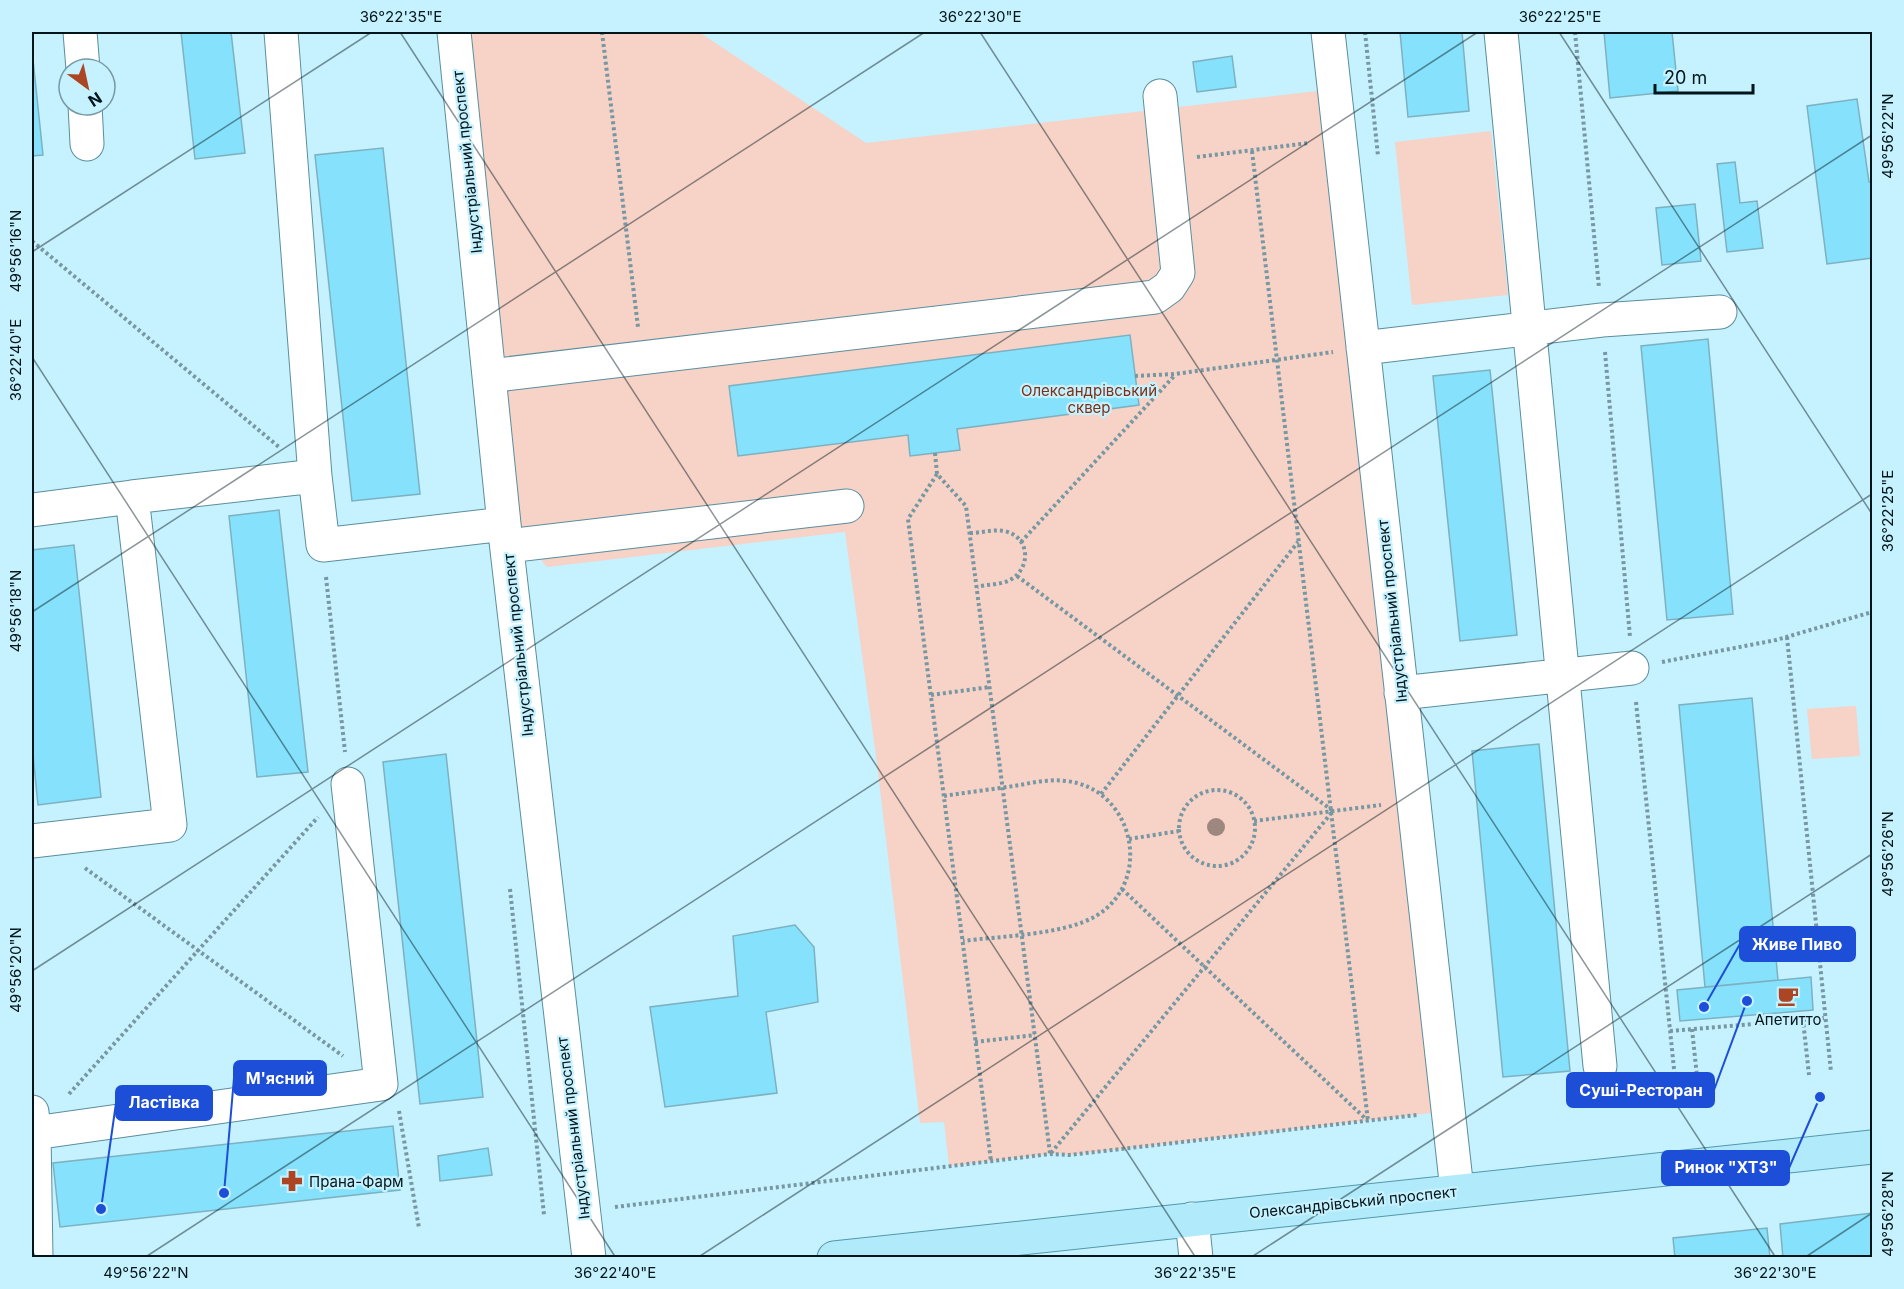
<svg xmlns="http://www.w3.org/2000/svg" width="1904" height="1289" font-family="Inter,sans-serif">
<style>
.green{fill:#f6d2c7}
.building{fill:#86e2fc;stroke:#7cb1c1;stroke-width:1.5}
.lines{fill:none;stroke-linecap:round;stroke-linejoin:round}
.minor-casing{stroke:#5a8e9d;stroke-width:35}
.major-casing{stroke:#5298ab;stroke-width:35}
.path{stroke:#7798a2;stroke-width:4;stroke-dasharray:3 3;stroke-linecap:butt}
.minor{stroke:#fff;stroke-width:33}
.major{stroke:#b1ebfb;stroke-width:33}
.tree{fill:#9e877f}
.ticks{fill:none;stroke:#01151a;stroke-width:1.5;stroke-opacity:0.45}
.labels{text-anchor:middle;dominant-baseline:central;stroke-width:4.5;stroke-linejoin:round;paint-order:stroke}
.street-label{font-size:15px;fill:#01151a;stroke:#c6f1fe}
.park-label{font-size:15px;fill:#7d3017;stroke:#c6f1fe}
.poi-label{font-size:15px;fill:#01151a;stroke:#c6f1fe}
.leader{fill:none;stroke:#1d4ed8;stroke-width:2}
.callout-dot{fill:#1d4ed8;stroke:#c6f1fe;stroke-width:2}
.callout{fill:#1d4ed8;stroke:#1d4ed8;stroke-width:2}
.callout-label{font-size:16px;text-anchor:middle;font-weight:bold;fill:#fff}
.neatline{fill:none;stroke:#01151a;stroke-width:2}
.ticks-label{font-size:15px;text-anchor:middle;fill:#01151a}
</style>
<rect width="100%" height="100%" fill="#c6f1fe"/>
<path class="green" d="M463,32H699L866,143L1334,89L1448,1111L1069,1155L1057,1153L949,1166L944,1122L920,1123L876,756L845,532L547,567L518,533Z
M1491,131L1508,295L1412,305L1395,142Z
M1856,706L1860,756L1812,759L1807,709Z"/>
<path class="building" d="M181,32H231L245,153L195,159Z
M1400,32H1462L1469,111L1408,117Z
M1604,32H1672L1678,91L1610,98Z
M32,50L43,155L32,156Z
M1232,56L1236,87L1197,92L1193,62Z
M1857,99L1869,182H1872V258L1827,264L1807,106Z
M383,148L420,494L352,501L315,155Z
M1735,162L1740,203L1757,201L1763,248L1727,252L1717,164Z
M1695,204L1701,261L1662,265L1656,208Z
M1130,335L1139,405L957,429L960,450L910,456L908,435L738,456L729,386Z
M1708,339L1733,614L1667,620L1641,346Z
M1490,370L1517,635L1460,641L1433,376Z
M279,510L308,772L257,777L229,516Z
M74,545L101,797L38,805L32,745V550Z
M1752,698L1778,980L1705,987L1679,705Z
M1539,744L1570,1071L1503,1077L1472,751Z
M446,754L483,1097L420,1104L383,762Z
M795,925L814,947L818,1002L766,1012L777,1093L665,1107L650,1007L738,996L733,936Z
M1811,977L1813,1010L1680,1021L1677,990Z
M393,1126L400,1190L60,1227L53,1163Z
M488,1148L492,1175L440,1181L438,1156Z
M1872,1213V1258H1783L1780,1224Z
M1767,1228L1770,1258H1675L1673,1238Z"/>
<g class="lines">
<defs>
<path id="minor" d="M80,32L83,69
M281,32L315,476
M454,32L504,524L589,1258
M1328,32L1457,1190
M1501,32L1600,1066
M85,105L87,144
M1363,348L1602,320L1720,312
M489,376L1155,297L1169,287L1178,273L1160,96
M132,497L315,476L323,545L504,524
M32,510L132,497L170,825L32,841
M507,546L847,506
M1401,693L1632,668
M32,1112L34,1133L36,1258
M34,1133L381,1084L348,784
M1192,1219L1196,1258"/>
<path id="major" d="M834,1258L1872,1147"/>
</defs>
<use href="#minor" class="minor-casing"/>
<use href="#major" class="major-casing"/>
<path class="path" d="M602,32L638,327
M1365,32L1378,156
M1575,32L1599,288
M1252,151L1368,1121
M1197,157L1309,143
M32,241L279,447
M1605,352L1630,637
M1135,376L1175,374L1333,352
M935,453L937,474L966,506L1050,1153
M937,474L908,519L991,1161
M970,533C981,533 993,529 1004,531C1030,536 1032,568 1010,580C1001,585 987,584 977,587
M1021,542L1175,375
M1017,576L1333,811L1051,1153
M326,577L345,752
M1787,637L1831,1072
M1662,662L1776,640L1872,612
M931,695L990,687
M1636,702L1676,1088
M1179 828a38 38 0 1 1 76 0a38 38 0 1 1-76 0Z
M1101,794L1298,542
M944,796C969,792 995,789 1020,785C1035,782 1050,779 1066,781C1133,788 1155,880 1096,916C1063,935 1001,936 963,941
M1254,821L1381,805
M1129,839L1179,831
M85,868L343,1056
M510,889L544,1215
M1122,889L1367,1120
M1803,1020L1824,1018
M1692,1029L1698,1086
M1670,1031L1803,1020L1809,1075
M975,1042L1035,1035
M69,1094L318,817
M399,1111L419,1228
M615,1207L1050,1154L1069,1155L1417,1115
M1496,1257V1258"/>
<use href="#minor" class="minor"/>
<use href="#major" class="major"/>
</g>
<circle class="tree" cx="1216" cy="827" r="9"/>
<path class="ticks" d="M400,32L1196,1258M980,32L1776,1258M1559,32L1872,514M32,252L372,32M32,357L616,1258M32,612L925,32M32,971L1478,32M32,1250L36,1258M144,1258L1872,135M697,1258L1872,494M1250,1258L1872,854M1804,1258L1872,1213"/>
<defs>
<symbol id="cafe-bare" viewBox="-9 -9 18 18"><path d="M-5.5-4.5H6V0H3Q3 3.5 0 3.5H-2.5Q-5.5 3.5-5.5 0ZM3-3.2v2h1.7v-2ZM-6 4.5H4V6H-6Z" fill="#ac4523" stroke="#c6f1fe" stroke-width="2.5" paint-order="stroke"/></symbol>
<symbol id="pharmacy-bare" viewBox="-9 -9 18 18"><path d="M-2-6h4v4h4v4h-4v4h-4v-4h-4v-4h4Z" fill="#ac4523" stroke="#c6f1fe" stroke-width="2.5" paint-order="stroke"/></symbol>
</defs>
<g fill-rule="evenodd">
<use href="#cafe-bare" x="1773" y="981" width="30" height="30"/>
<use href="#pharmacy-bare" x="277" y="1166" width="30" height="30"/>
</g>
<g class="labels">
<g class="street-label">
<text transform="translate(467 162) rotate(-96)">Індустріальний проспект</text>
<text transform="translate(1392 611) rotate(-96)">Індустріальний проспект</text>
<text transform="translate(518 645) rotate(-96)">Індустріальний проспект</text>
<text transform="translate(573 1128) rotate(-97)">Індустріальний проспект</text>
<text transform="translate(1353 1202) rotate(-6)">Олександрівський проспект</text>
</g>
<g class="park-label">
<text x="1089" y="390">Олександрівський<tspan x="1089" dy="17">сквер</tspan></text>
</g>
<g class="poi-label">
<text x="1788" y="1019">Апетитто</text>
<text x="309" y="1181" text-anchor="start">Прана-Фарм</text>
</g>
</g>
<path class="leader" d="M1704 1007L1740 944M224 1193L234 1078M1747 1001L1714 1090M101 1209L116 1103M1820 1097L1789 1168"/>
<g class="callout-dot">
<circle cx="1704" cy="1007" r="6"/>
<circle cx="224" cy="1193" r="6"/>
<circle cx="1747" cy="1001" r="6"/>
<circle cx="101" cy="1209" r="6"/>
<circle cx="1820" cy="1097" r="6"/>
</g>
<g class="callout">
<rect x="1740" y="927" width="115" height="34" rx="6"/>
<rect x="234" y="1061" width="92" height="34" rx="6"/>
<rect x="1567" y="1073" width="147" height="34" rx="6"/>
<rect x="116" y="1086" width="96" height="34" rx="6"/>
<rect x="1662" y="1151" width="127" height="34" rx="6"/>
</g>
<g class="callout-label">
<text x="1797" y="950">Живе Пиво</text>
<text x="280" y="1084">М'ясний</text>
<text x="1641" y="1096">Суші-Ресторан</text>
<text x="164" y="1108">Ластівка</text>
<text x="1726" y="1173">Ринок "ХТЗ"</text>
</g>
<rect width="1904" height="1289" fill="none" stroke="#c6f1fe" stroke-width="66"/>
<g transform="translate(87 87) rotate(147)"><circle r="28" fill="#c6f1fe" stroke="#7799a3" stroke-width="1.5"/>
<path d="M0-4.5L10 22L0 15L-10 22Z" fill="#ac4523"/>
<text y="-9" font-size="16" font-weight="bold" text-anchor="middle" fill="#01151a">N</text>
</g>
<path d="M1655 84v9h98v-9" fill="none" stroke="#01151a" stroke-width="3"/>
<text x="1664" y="84" font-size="18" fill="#01151a" stroke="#c6f1fe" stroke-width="4.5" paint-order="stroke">20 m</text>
<rect x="33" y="33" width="1838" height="1223" class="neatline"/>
<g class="ticks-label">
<text x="401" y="22">36°22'35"E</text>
<text x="980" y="22">36°22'30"E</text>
<text x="1560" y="22">36°22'25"E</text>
<text transform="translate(1888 136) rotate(-90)" y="5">49°56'22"N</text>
<text transform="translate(16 251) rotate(-90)" y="5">49°56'16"N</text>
<text transform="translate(16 360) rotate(-90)" y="5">36°22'40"E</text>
<text transform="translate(1888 511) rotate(-90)" y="5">36°22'25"E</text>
<text transform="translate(16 611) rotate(-90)" y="5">49°56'18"N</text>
<text transform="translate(1888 854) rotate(-90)" y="5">49°56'26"N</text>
<text transform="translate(16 970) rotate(-90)" y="5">49°56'20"N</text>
<text transform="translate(1888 1214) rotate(-90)" y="5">49°56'28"N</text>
<text x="146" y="1278">49°56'22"N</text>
<text x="615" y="1278">36°22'40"E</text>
<text x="1195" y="1278">36°22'35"E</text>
<text x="1775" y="1278">36°22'30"E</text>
</g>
</svg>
